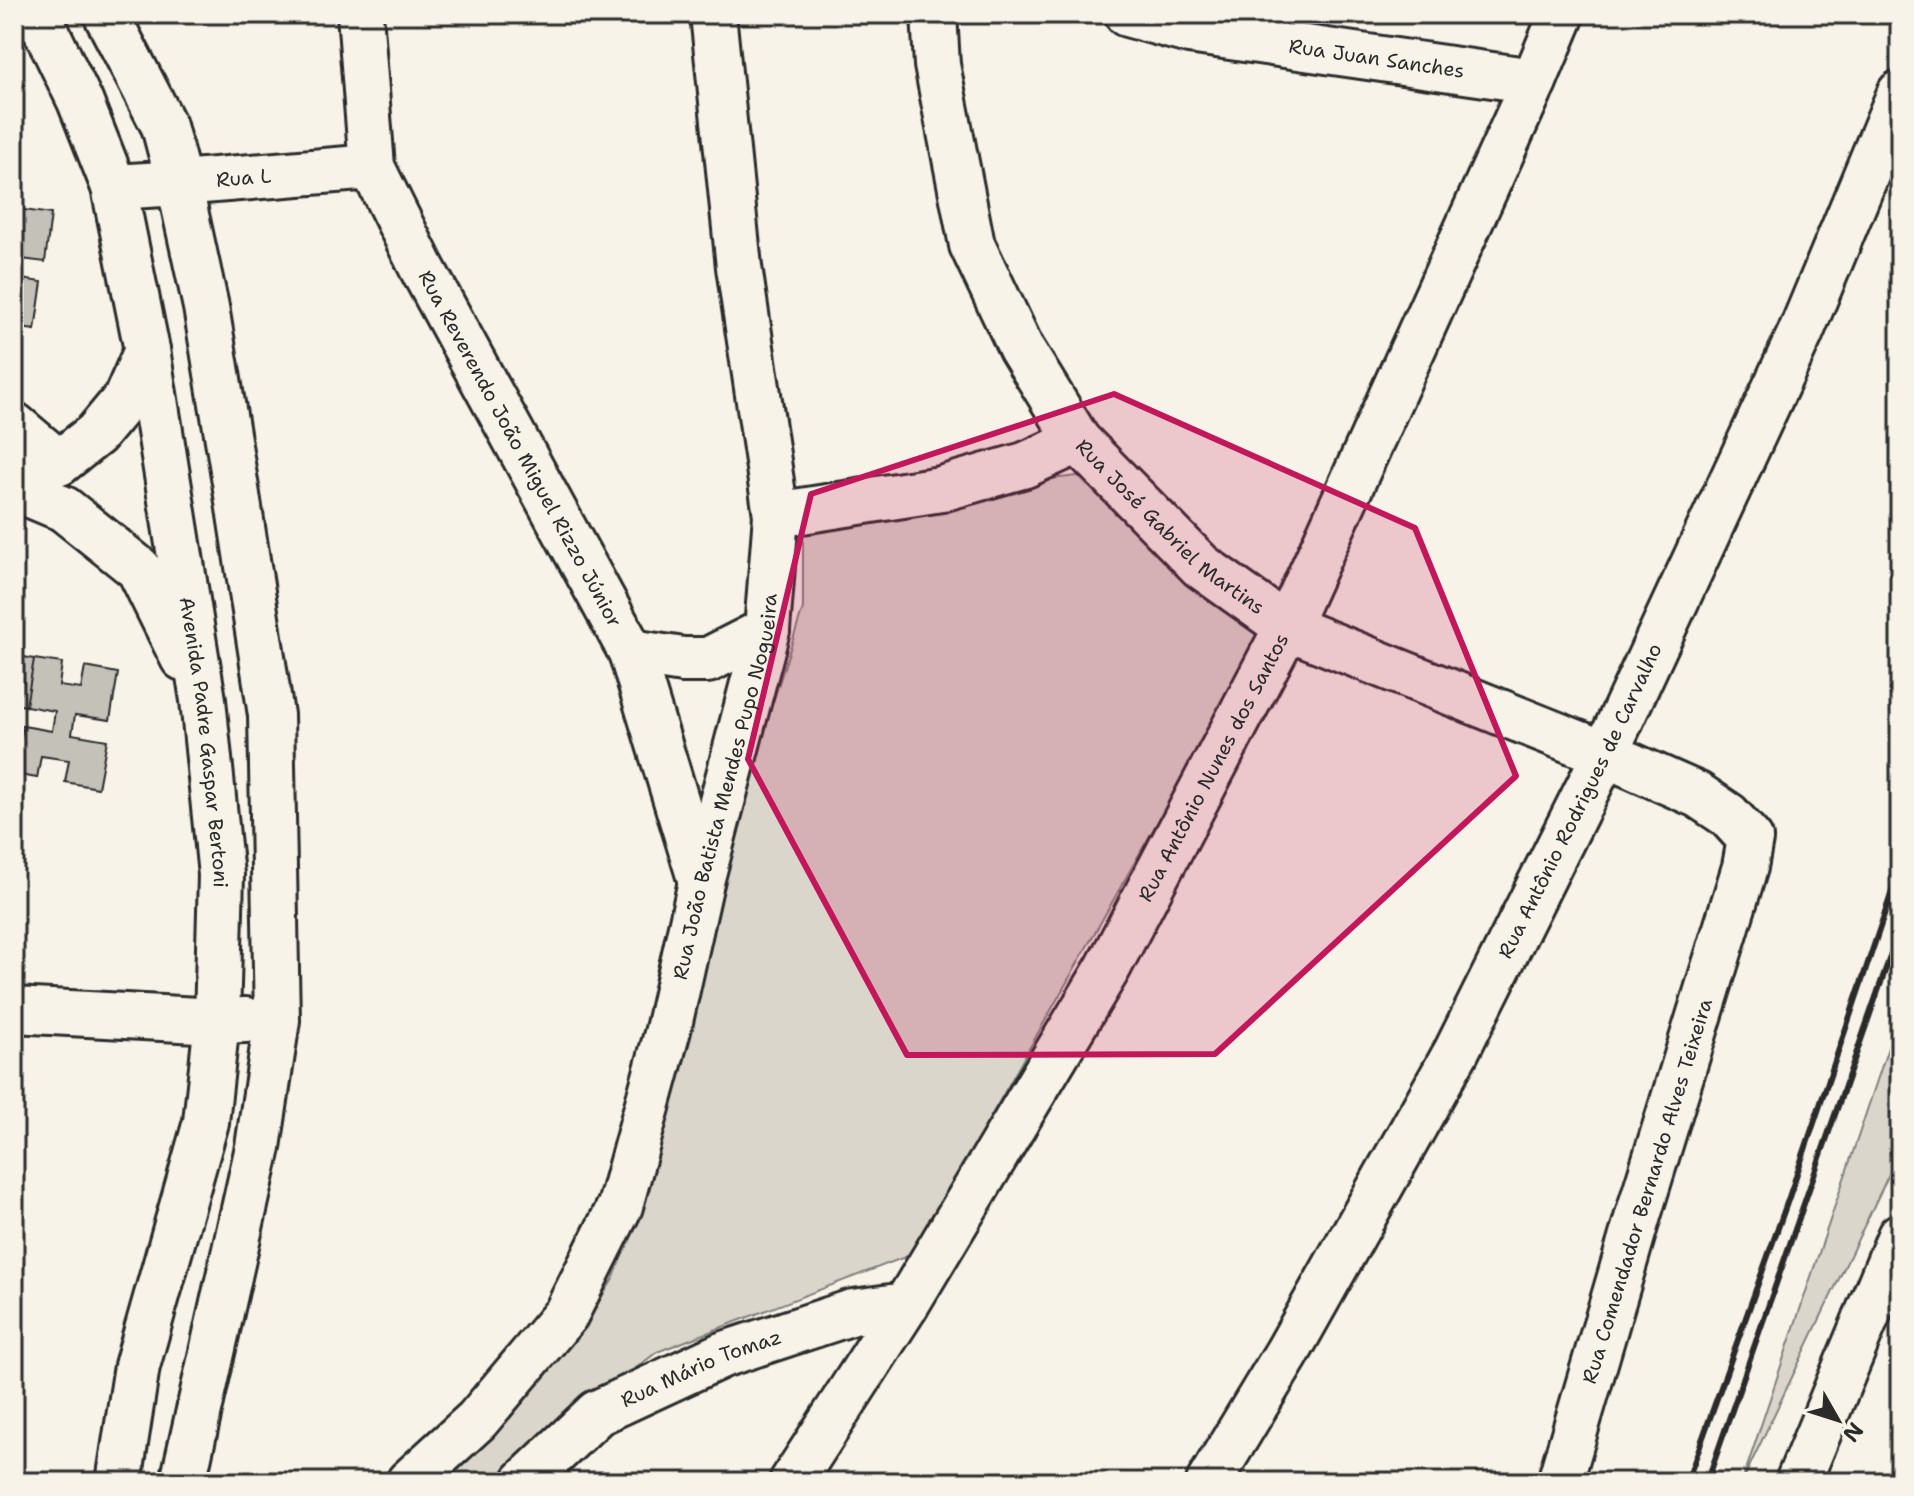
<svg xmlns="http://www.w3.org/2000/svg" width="1914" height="1496" font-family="'Shantell Sans',sans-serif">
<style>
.green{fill:#dad6cc;stroke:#82807c;stroke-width:2}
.building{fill:#c4c1b9;stroke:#2b2b2b;stroke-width:2}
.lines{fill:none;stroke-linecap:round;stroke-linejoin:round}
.minor-casing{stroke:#2b2b2b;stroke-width:50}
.highway-casing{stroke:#2b2b2b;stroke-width:50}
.minor{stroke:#f7f3e8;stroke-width:44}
.highway{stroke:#f7f3e8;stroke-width:44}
.rail{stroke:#2b2b2b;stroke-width:6}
.marked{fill:#c2185b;fill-opacity:0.2;stroke:#c2185b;stroke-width:6;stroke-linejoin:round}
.labels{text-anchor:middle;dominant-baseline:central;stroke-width:7;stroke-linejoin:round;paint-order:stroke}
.street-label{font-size:20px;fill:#2b2b2b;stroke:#f7f3e8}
</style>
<rect width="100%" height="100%" fill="#f7f3e8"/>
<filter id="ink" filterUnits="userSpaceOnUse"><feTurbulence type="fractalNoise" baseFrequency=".0125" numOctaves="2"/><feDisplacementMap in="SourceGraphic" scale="16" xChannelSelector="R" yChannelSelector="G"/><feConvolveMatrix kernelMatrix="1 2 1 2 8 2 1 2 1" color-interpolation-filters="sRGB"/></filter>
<g filter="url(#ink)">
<path class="green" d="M1095,474L1265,632L913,1254L657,1352L575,1415L506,1482H437L584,1325L613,1279L649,1185L720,884L736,840L738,795L774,699L803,608V528L858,501Z
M1900,1012V1151L1742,1482Z"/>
<path class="building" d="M18,209L51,214L45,262L14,258V232Z
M14,278L42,282L35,330L14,327Z
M14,655L34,659L26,706L14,704Z
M34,659L62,663L59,686L81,689L85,667L118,673L110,720L75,715L72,734L107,740L98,788L65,782L69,760L41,756L37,778L14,774L23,726L52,731L55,711L26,706Z
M14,725L23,726L14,774Z"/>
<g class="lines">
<defs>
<g id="minor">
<path id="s1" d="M38,14L80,101L114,187L147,350L203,700L221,875L217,1021L206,1122L137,1366L119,1482"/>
<path d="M106,14L164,126L179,183L206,307L235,482L271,715L277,1020L258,1147L183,1482"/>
<path id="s2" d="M360,14L372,167L422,268L631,652L701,882"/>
<path id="s3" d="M934,14L937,65L972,245L1021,348L1078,441L1201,566L1287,627L1605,754L1698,795L1728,815L1750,839L1745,867L1637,1219L1560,1482"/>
<path id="s4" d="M1127,14L1189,31L1534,81"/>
<path id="s5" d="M114,187L179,183L372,167"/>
<path d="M14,425L59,463"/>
<path d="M14,473L59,463L96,434L126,398L147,350"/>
<path d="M14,488L64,509L139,569L183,658"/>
<path d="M776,515L941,489L1025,465L1078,441"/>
<path d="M631,652L683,660H708L767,630"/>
<path d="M14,1010L217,1021L246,1020"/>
<path id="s6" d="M409,1482L477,1420L566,1314L620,1206L668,1030L701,882L767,630L776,515L739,267L713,14"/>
<path id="s7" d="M524,1482L597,1413L722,1355L853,1312L906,1305"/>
<path id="s8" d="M792,1482L906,1305L1108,968L1287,627L1534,81L1562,14"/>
<path id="s9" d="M1209,1482L1287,1353L1456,1052L1605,754L1800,334L1900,93"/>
</g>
<path id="highway" d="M1798,1482L1900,1236"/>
</defs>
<use href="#minor" class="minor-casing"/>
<use href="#highway" class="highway-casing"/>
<use href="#minor" class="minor"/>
<use href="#highway" class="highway"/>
<path class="rail" d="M1687,1482L1788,1200L1900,868
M1707,1482L1900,928"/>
</g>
</g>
<path class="marked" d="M1114,394L1415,528L1516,776L1215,1054L907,1055L748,759L811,494Z"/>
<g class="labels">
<g class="street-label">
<text stroke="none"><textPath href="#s4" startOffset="254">Rua Juan Sanches</textPath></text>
<text stroke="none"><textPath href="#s5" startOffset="130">Rua L</textPath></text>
<text stroke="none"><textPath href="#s2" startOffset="472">Rua Reverendo João Miguel Rizzo Júnior</textPath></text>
<text stroke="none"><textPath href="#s3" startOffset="584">Rua José Gabriel Martins</textPath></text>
<text stroke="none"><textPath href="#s1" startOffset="752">Avenida Padre Gaspar Bertoni</textPath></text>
<text stroke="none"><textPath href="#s8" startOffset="830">Rua Antônio Nunes dos Santos</textPath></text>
<text stroke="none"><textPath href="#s6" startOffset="784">Rua João Batista Mendes Pupo Nogueira</textPath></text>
<text stroke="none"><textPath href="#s9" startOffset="776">Rua Antônio Rodrigues de Carvalho</textPath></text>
<text transform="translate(1647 1191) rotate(-73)">Rua Comendador Bernardo Alves Teixeira</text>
<text stroke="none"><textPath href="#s7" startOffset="214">Rua Mário Tomaz</textPath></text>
</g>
</g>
<rect width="1914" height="1496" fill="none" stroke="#f7f3e8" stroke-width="48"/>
<rect x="24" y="24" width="1866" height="1448" fill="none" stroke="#2b2b2b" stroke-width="3" filter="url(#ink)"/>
<g transform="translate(1838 1420) rotate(129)" stroke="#f7f3e8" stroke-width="6" paint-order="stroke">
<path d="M0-6L14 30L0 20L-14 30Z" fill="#2b2b2b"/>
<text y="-12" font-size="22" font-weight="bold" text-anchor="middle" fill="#2b2b2b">N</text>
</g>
</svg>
